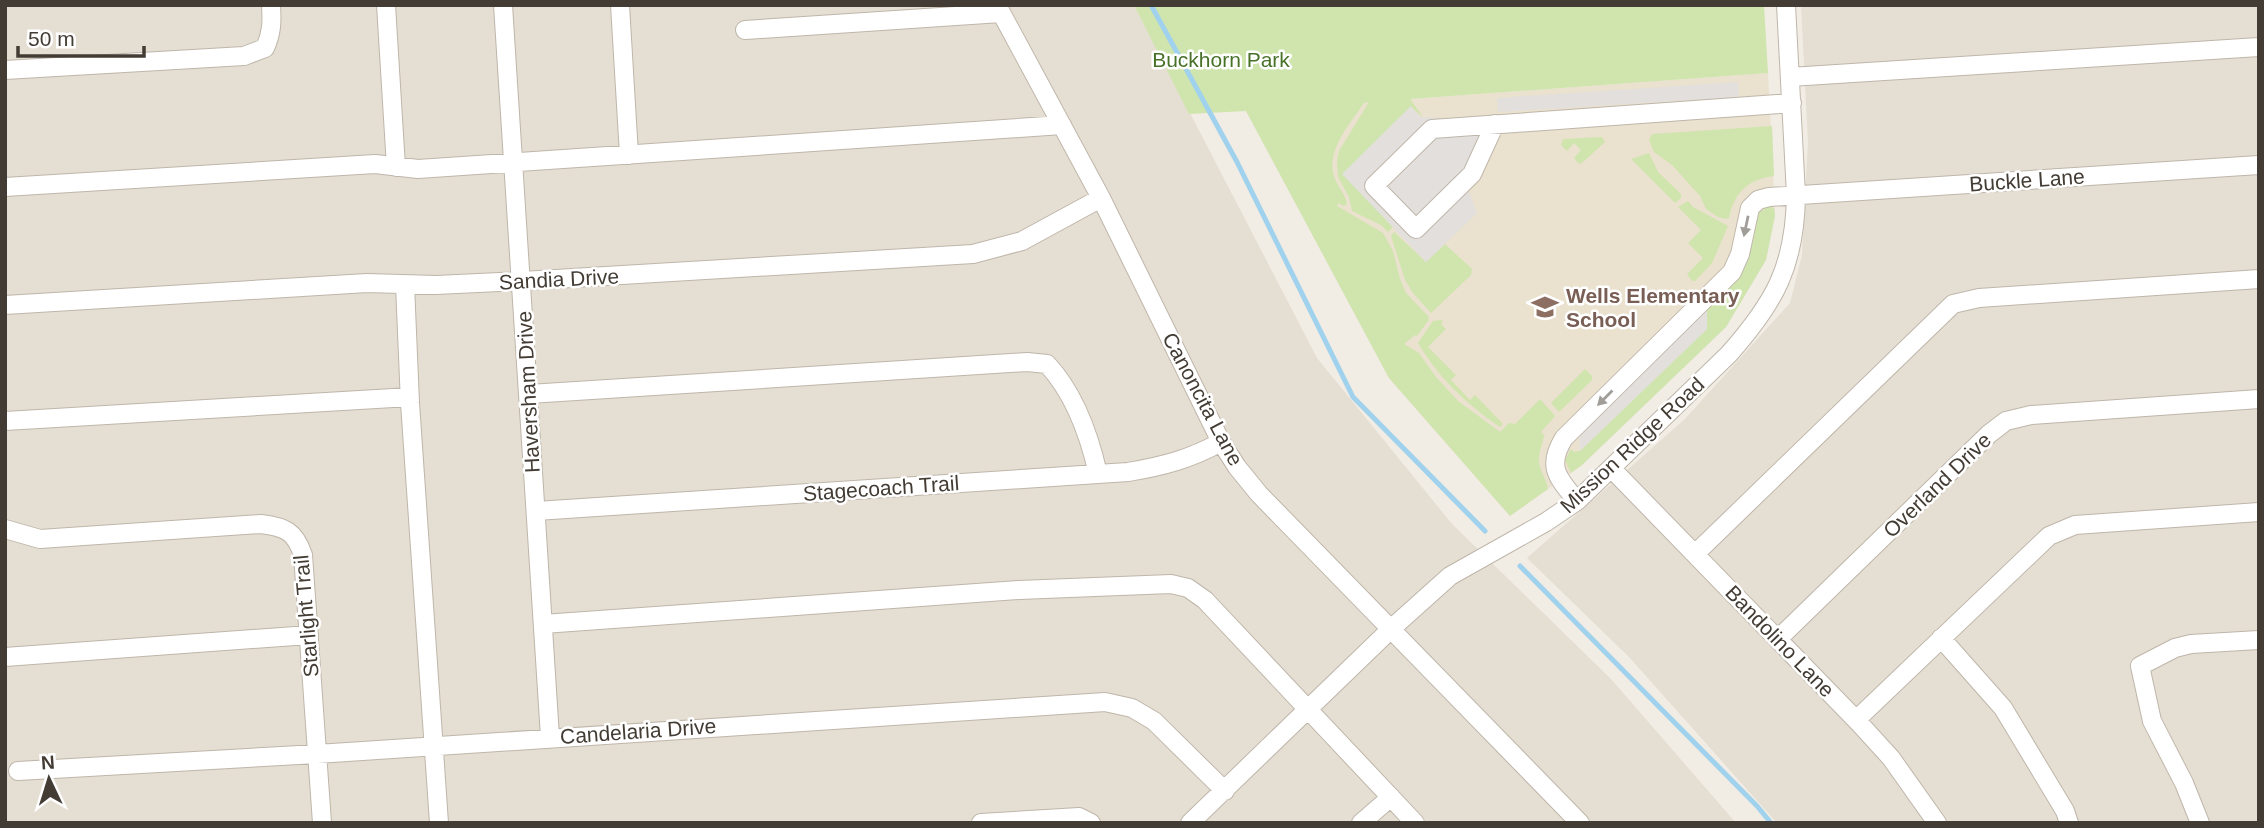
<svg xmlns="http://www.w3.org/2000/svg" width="2264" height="828" font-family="Helvetica,sans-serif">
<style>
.residential{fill:#e5ded2}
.education{fill:#eae1ce}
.green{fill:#cfe5ad}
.parking{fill:#e2dfdc}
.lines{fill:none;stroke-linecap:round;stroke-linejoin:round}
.stream{stroke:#a0d2ed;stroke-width:5}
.minor-casing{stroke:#bfb6aa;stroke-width:20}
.minor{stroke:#fff;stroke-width:18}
.oneway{fill:#a19e9a}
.labels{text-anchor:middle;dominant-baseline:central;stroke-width:5;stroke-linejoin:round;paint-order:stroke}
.park-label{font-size:21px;fill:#497229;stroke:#fff}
.street-label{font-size:21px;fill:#433c34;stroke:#fff}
.education-label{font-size:21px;font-weight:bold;fill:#785e54;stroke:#fff;text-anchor:start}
</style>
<rect width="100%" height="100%" fill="#f1ece4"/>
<path class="residential" d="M5,5H1134L1317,358L1452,524L1611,679L1736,823H5Z
M1801,5H2259V823H1777L1629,657L1527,558L1685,419L1790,303L1802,255L1808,142Z"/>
<path class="education" d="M1768,73L1775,211L1766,260L1726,327L1582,465L1510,516L1389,378L1246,111Z"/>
<path class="green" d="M1134,5H1764L1768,73L1410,99L1423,117L1411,107L1393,227L1388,232L1381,225L1352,211L1349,197L1338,177L1337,161L1339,151L1369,102L1364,103C1350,124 1324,152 1335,179C1339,188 1345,194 1347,204L1343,206L1339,203L1337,206L1383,233L1393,251L1400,279L1406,293L1429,317L1428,321L1417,336L1415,335L1404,344L1419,353L1436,377L1458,401L1500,432L1509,423L1515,424L1540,399L1555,416L1541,432L1544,435C1543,444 1538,452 1539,462C1540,472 1547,480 1548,489L1510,516L1389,378L1246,111L1189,114Z
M1772,126L1774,176C1749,179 1734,192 1729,218L1726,219L1718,217L1706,209L1700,196L1672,165L1654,152L1649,140L1652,134Z
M1602,137L1605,142L1582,163L1579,164L1574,158L1581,150L1574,143L1567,151L1561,145L1563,139Z
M1649,153L1658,172L1681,194V198L1675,203L1631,159Z
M1688,201L1693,207L1728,226L1712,263L1695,281H1692L1687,274L1703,258L1688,243L1701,230L1678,207Z
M1768,206L1774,208L1775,216L1766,260L1726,327L1582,465L1571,473L1565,460L1571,449L1574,452L1580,451L1707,329V308L1745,264L1753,242L1758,214Z
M1394,232L1426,262L1445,244L1472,269L1471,275L1431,313L1413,293L1405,280L1391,236Z
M1441,320L1443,321L1441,324L1446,329L1428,347L1456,375L1451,380L1470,400L1475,395L1503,424L1500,427C1466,404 1439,378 1418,343L1433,321Z
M1585,369L1592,376V380L1559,412L1551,403Z"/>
<path class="parking" d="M1738,82L1739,97L1498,112L1497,98Z
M1411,106L1420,117L1502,120L1468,188L1477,213L1426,262L1342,174Z
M1707,308V329L1580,451L1579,431Z"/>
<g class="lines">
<path class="stream" d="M1151,5L1237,162L1353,397L1485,531
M1520,566L1757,806L1771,823"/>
<defs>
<path id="minor" d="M386,5L396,167
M503,5L550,737
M620,5L629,155
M997,5L1101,198L1221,442L1237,467L1259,494L1580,823
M745,30L1001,13
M5,70L244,56L265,48C272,33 272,21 271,5
M1790,77L2259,47
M1495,124L1472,174L1416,229L1374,186L1432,129L1792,103
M5,187L375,164L418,169L1062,125
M405,285L410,403L439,823
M5,305L367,283L436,285L522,281L973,254L1022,241L1101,198
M529,394L1027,362L1047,364C1075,394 1089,434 1098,474
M5,421L410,397
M1612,469L1860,724L1891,758L1937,823
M1577,501C1558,478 1546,467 1564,438L1732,272L1740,254L1750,208L1758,200L1769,197L2259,165
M536,511L1128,472C1164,466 1190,459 1221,442
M5,529L40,539L261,524C285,527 295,531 303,555L322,823
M1695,554L1953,304L1979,298L2259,279
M543,624L1019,590L1171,584L1188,588L1205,600L1415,823
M1941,638L2003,708L2065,811L2069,823
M1778,639L1989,434L2006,421L2031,415L2259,399
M5,657L309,635
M1856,720L2049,536L2075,525L2259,512
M18,771L317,754L1105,702L1132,708L1154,721L1225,791
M981,823L1079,817L1091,823
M1190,823L1392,628L1450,576L1546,522L1577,501L1729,354C1775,302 1795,266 1796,195L1786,5
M1361,823L1391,797
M2200,823L2184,783L2152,721L2140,666L2175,648L2191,644L2259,640"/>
</defs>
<use href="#minor" class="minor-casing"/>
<use href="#minor" class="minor"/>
</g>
<defs><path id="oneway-solid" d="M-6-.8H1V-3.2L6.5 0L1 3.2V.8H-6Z" transform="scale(1.75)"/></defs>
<g class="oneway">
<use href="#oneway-solid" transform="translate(1746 226) rotate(102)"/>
<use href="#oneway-solid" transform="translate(1605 398) rotate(135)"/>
</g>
<defs>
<symbol id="school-bare" viewBox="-9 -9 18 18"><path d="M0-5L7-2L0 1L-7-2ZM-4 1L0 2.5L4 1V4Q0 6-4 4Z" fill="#8d6e63" stroke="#fff" stroke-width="2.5" paint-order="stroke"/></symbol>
</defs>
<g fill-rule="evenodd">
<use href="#school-bare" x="1526" y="288" width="38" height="38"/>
</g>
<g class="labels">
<g class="park-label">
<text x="1221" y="59">Buckhorn Park</text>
</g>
<g class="street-label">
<text transform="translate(2027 180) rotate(-4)">Buckle Lane</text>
<text transform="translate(559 279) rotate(-3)">Sandia Drive</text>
<text transform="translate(528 392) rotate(-93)">Haversham Drive</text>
<text transform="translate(1203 399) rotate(62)">Canoncita Lane</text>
<text transform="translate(1632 445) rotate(-43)">Mission Ridge Road</text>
<text transform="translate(1937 485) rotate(-44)">Overland Drive</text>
<text transform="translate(881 488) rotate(-4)">Stagecoach Trail</text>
<text transform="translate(306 616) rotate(-95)">Starlight Trail</text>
<text transform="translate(1780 641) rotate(46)">Bandolino Lane</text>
<text transform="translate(638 731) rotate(-4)">Candelaria Drive</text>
</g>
<g class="education-label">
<text x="1566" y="295">Wells Elementary<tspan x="1566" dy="24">School</tspan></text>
</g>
</g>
<rect width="2264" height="828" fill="none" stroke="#433c34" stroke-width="14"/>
<g transform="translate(49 779) rotate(356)" stroke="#ffffff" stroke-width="5" paint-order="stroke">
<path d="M0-5L12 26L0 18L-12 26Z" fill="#433c34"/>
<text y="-10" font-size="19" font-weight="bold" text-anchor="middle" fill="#433c34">N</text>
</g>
<path d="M18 46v10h126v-10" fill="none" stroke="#433c34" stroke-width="3.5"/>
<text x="28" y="46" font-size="21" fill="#433c34" stroke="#ffffff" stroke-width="5" paint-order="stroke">50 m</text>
</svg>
